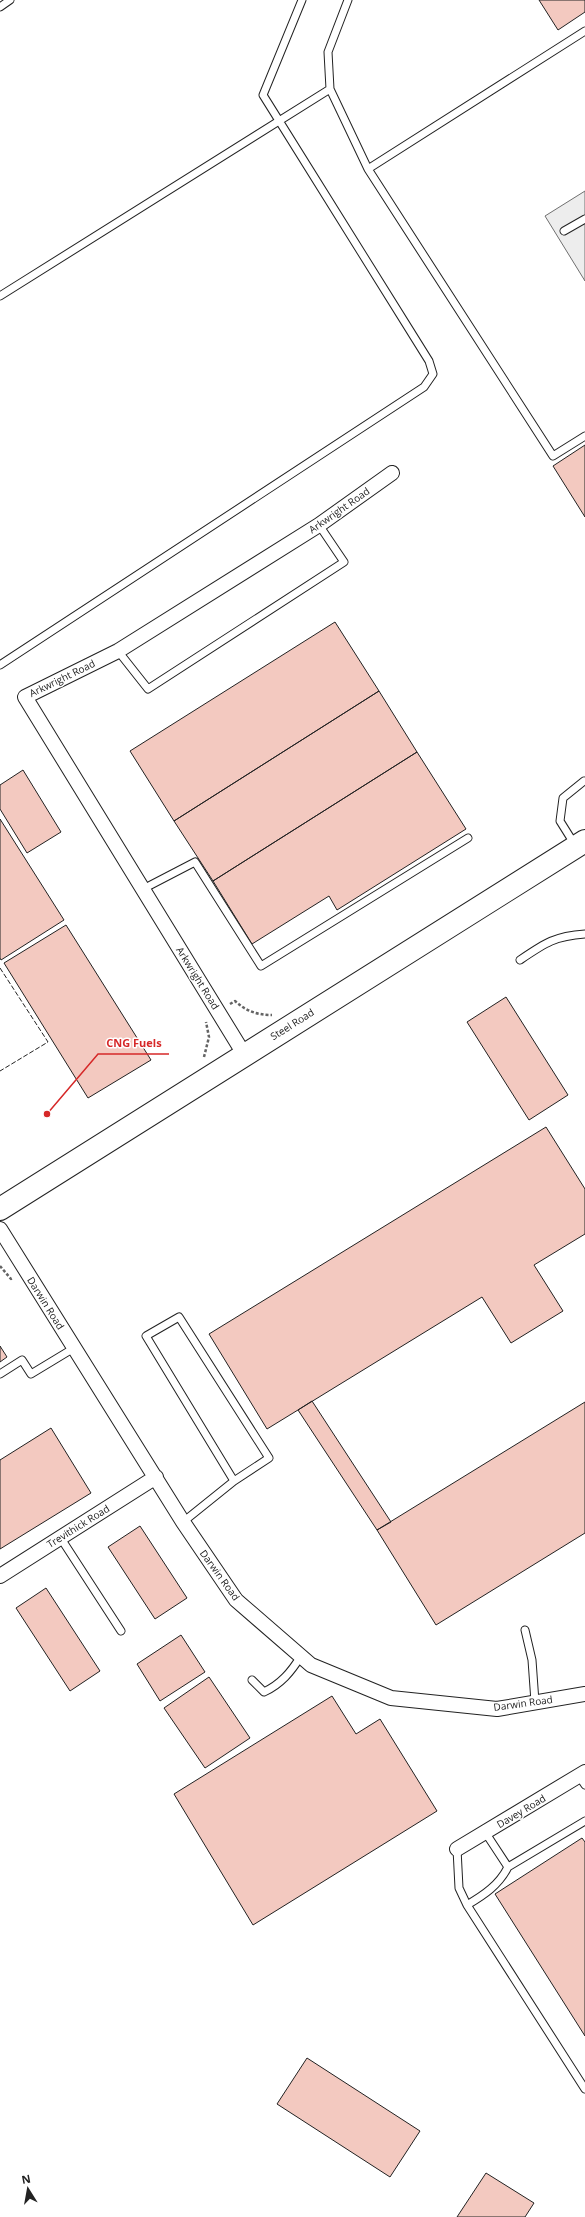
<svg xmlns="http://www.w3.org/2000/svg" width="585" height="2217" font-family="'Open Sans',sans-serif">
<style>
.parking{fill:#ededed;stroke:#6f6f6f}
.building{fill:#f3c9c0;stroke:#222}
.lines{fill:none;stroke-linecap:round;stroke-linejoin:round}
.lane-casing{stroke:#222;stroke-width:9}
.street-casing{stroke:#222;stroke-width:16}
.primary-casing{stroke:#222;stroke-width:24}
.path{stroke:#646464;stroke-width:2.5;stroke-dasharray:3 2;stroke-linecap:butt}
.lane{stroke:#fff;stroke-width:7}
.street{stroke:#fff;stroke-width:14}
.primary{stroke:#fff;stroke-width:22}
.fence{stroke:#222;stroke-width:1;stroke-dasharray:5 2;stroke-linecap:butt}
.labels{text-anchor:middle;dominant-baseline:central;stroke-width:3;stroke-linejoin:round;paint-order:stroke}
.street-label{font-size:10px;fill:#222;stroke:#fff}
.leader{fill:none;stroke:#d62828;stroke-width:1.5}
.callout-dot{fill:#d62828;stroke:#fff;stroke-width:1.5}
.callout-label{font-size:11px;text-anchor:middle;font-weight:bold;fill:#d62828;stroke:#fff;stroke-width:3;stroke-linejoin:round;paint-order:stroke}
</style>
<rect width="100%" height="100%" fill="#fff"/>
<path class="parking" d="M585,191V281L545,216Z"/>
<path class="building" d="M539,0H585V12L558,30Z
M585,445V517L553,466Z
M335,622L379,691L174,821L130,751Z
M379,691L417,752L213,881L174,821Z
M417,752L466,829L337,910L329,896L252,944L213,881Z
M23,770L61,832L27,853L0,809V785Z
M0,819L64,920L1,960L0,958Z
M66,925L151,1060L88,1098L4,963Z
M506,997L568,1095L529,1120L467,1022Z
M546,1127L585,1189V1234L534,1265L563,1311L511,1343L482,1297L267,1429L209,1334Z
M0,1346L7,1357L0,1362Z
M312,1401L391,1522L377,1530L298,1410Z
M585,1402V1533L436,1625L377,1530Z
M51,1428L91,1493L0,1549V1460Z
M140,1526L187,1598L155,1619L108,1547Z
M46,1588L100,1671L70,1691L16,1608Z
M181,1635L205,1672L160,1701L137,1664Z
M209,1677L250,1738L205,1768L164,1708Z
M332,1696L356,1734L380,1719L437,1811L253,1925L174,1794Z
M582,1838L585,1842V2036L495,1894Z
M307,2058L420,2131L390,2177L277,2104Z
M486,2173L534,2203L525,2217H457Z"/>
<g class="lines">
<defs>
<path id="lane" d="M348,0L328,52L330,89L368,169L553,456L585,436
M0,7L10,0
M368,169L585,31
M564,231L585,219
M0,296L330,89
M118,651L148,689L344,562L319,525
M0,665L424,387L433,374L429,361L263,95L302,0
M575,845L560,821L563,798L584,781
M143,889L195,862L261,966L468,838
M520,960C545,943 555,936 585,934
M0,1374L22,1360L31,1374L74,1348
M183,1522L234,1481L146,1336L179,1317L269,1458L234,1481
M60,1537L121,1631
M525,1630L532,1660L535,1702
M252,1680L264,1692C281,1684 291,1672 301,1656
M579,1776L585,1785
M485,1832L508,1867L585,1821
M457,1849L459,1888L467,1905L585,2089
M467,1905C484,1895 499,1885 508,1867"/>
<path id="street" d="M244,1054L25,697L118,651L319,525L392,473
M0,1229L183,1522L236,1600L311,1665L391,1698L497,1709L585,1694
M0,1576L156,1477
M457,1849L585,1772"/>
<path id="primary" d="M0,1209L585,841"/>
</defs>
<use href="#lane" class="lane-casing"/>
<use href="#street" class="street-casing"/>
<use href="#primary" class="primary-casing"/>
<path class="path" d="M230,1004L235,1001C246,1011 257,1015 272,1015
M204,1057L209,1037L206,1022
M0,1266L11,1279L13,1278"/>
<use href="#lane" class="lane"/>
<use href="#street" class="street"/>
<use href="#primary" class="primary"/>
<path class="fence" d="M0,968L48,1042L0,1071"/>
</g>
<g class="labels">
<g class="street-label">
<text transform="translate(339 510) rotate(-35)">Arkwright Road</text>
<text transform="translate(62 678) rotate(-26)">Arkwright Road</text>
<text transform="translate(198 978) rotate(58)">Arkwright Road</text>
<text transform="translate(292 1024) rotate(-32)">Steel Road</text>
<text transform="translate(46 1303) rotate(58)">Darwin Road</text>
<text transform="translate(78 1526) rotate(-32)">Trevithick Road</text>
<text transform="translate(220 1575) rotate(54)">Darwin Road</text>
<text transform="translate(523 1703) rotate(-8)">Darwin Road</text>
<text transform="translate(521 1811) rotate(-31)">Davey Road</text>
</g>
</g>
<path class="leader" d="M47 1114L98 1054H169"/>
<circle class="callout-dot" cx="47" cy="1114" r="4"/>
<g class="callout-label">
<text x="134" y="1047">CNG Fuels</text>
</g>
<g transform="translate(28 2189) rotate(349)" stroke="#ffffff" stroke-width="3" paint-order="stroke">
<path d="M0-3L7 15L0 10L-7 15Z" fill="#222222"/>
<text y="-6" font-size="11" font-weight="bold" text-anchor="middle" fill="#222222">N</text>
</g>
</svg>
